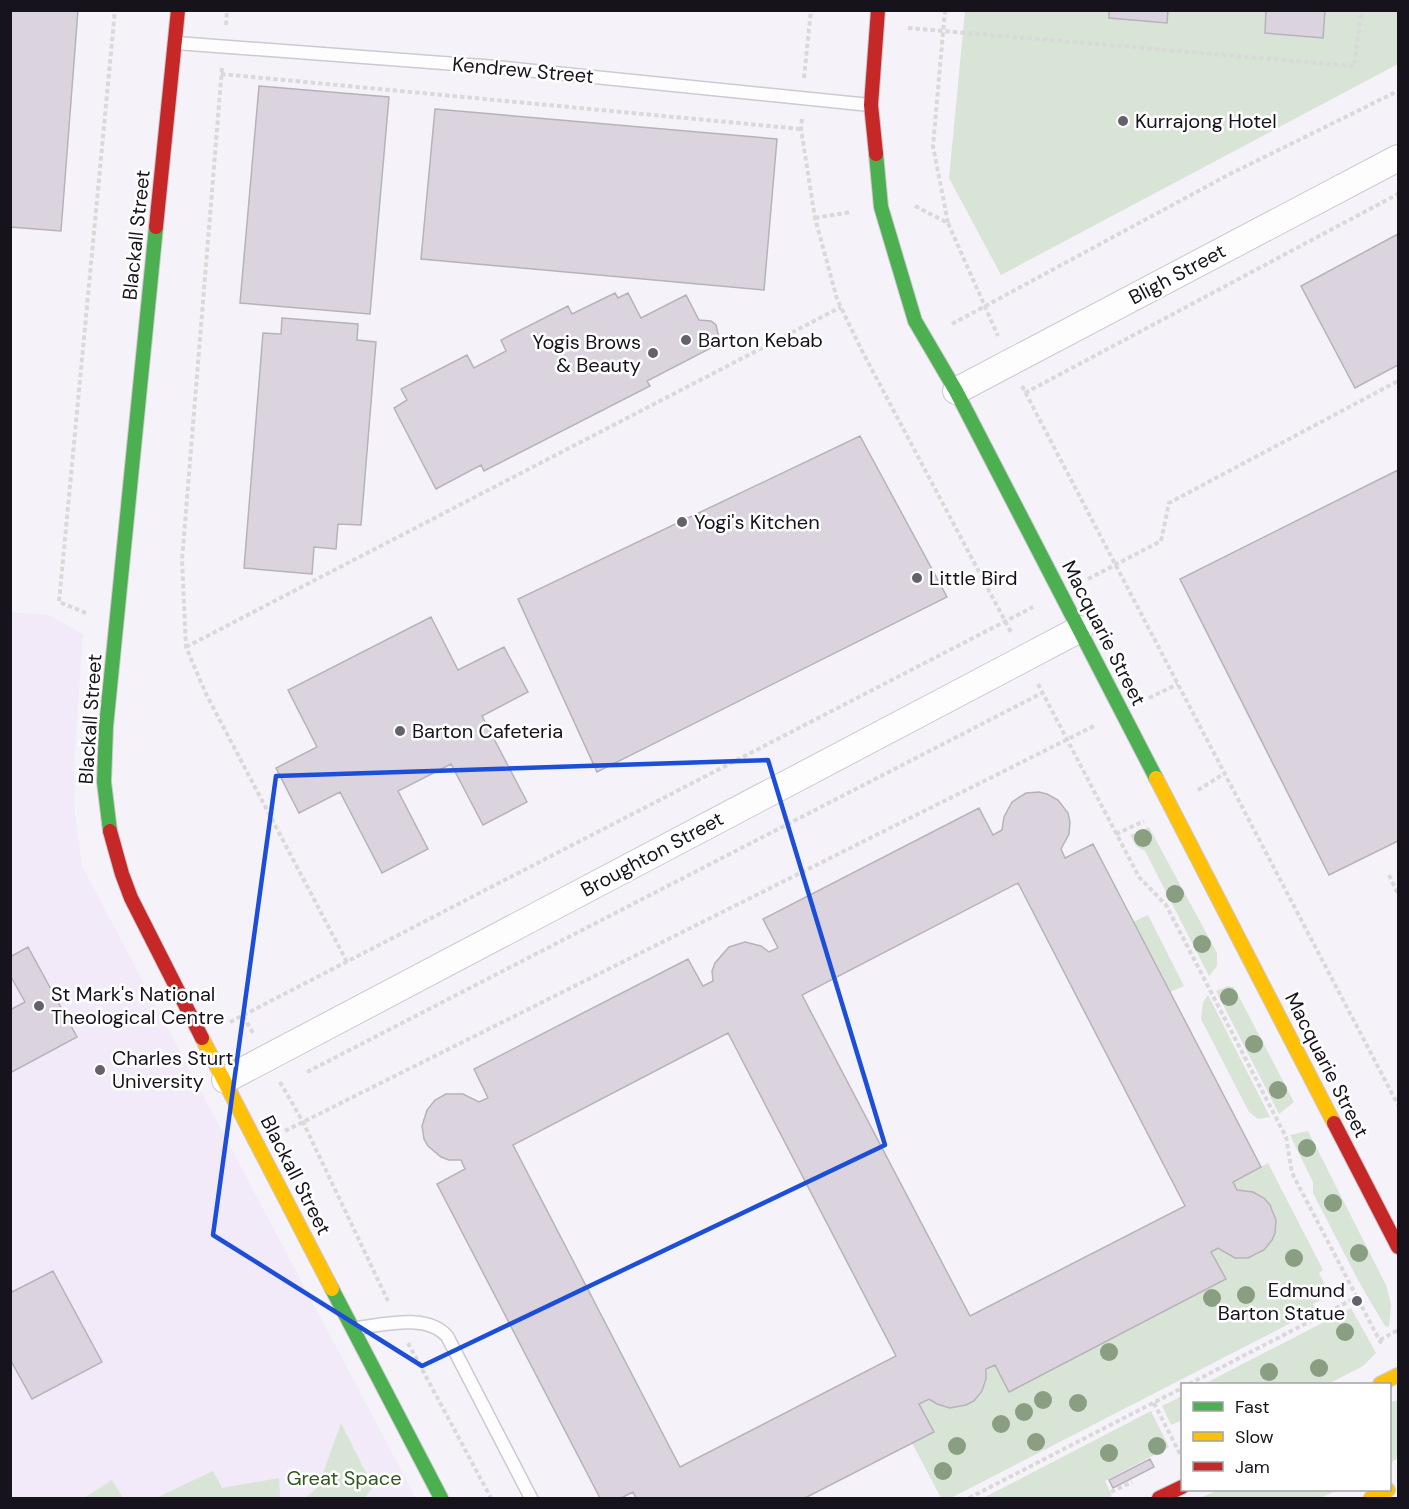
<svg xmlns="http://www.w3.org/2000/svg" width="1409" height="1509" font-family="'DM Sans',sans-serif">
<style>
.education{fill:#f2eaf8}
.green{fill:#d8e4d5}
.building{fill:#dbd4de;stroke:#b6b2b9;stroke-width:1.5;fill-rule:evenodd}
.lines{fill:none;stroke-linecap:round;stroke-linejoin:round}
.lane-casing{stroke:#ccc9d1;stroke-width:15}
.street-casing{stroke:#ccc9d1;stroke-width:28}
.fast-casing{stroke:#ccc9d1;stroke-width:16}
.slow-casing{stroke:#ccc9d1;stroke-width:16}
.jam-casing{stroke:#ccc9d1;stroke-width:16}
.path{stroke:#d9d9da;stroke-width:4;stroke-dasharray:4.5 3;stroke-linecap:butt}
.lane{stroke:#fefdfe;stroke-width:12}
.street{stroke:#fefdfe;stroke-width:26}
.fast{stroke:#4caf50;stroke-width:14}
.slow{stroke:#ffc107;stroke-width:14}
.jam{stroke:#c62828;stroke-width:14}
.tree{fill:#8a9e82}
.marked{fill:none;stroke:#1d4ed8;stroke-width:4.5;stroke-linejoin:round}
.poi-dot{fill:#65616a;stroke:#fff;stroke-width:2}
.labels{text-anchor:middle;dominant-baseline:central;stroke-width:5;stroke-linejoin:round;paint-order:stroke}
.street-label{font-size:20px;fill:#17131d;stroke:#fff}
.poi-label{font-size:20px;fill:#17131d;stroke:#fff;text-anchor:start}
.park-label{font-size:20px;fill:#325821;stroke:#fff}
</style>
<rect width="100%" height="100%" fill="#f5f3f9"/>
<path class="education" d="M10,612L49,615L83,634L74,765L75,813L82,866L416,1498H11Z"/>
<path class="green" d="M965,11H1398V64L1001,275L949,178Z
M1149,827L1217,953V966L1209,976L1145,851L1136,846L1130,835Z
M1148,915L1184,986L1170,992L1133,922Z
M1228,986L1233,987L1236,991L1294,1102L1279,1114L1216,991Z
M1208,995L1270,1117L1258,1119L1249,1112L1201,1019L1203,1002Z
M1308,1131L1386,1285L1391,1304L1389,1327L1385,1326L1360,1284L1313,1193V1182L1290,1135Z
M1268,1163L1323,1270L1319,1273L1330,1295L1313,1304L1316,1310L951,1498H941L912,1443L934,1432L919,1404L929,1399C953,1418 990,1402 986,1369L995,1365L1009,1391L1225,1280L1211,1252L1218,1248C1275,1288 1303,1188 1237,1190L1233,1182Z
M1351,1308L1376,1353L1363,1366L1328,1384H1204Z
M1182,1396V1424L1180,1421L1171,1425L1162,1406Z
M1398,1400V1458L1390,1463V1402Z
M1151,1411L1169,1447L1105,1481L1112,1496L1107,1498H983Z
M341,1423L373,1487L365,1498H305L318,1487Z
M213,1471L222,1488L279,1478L280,1498H156Z
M112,1480L123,1498H84Z
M1218,1490H1338L1320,1498H1200Z"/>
<path class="building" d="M10,10H78L61,231L10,227Z
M1109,10H1168L1167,23L1109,18Z
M1266,10H1325L1323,38L1265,33Z
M259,86L389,97L370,314L240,303Z
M435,109L777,139L764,290L421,259Z
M1398,234V365L1355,388L1301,286Z
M615,293L618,298L628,293L641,318L686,295L699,320L711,321L716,325L719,338L711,348L647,381L650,386L484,471L481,465L436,489L394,408L407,400L401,389L467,355L474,368L506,351L501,340L568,306L572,314Z
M282,318L358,324L357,340L376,342L361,525L338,524L336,549L314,547L312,574L244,568L263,333L281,334Z
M860,436L947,597L597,772L518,599Z
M1398,470V841L1329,875L1180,579Z
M431,617L458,670L504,647L528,692L482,716L527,802L483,825L451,764L398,791L428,849L382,873L340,792L299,813L276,768L317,747L288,690Z
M1039,792L1047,794L1058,800L1068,813L1070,822L1069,834L1061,849L1065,858L1093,844L1170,992L1261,1167L1233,1182L1237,1190L1253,1192L1264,1198L1270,1205L1276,1220L1275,1233L1272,1240L1264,1250L1248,1258H1235L1218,1248L1211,1252L1226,1279L1009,1392L995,1365L986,1369V1379L982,1391L974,1401L966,1405L950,1408L937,1404L929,1399L919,1404L934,1432L805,1498H636L633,1492L621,1498H600L437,1184L465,1169L461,1160H449L441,1157L428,1146L424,1139L422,1126L427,1110L435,1100L446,1094H463L479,1102L488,1098L474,1069L688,959L703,986L713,981L712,971L715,963L729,947L745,942L761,946L769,952L778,948L763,919L979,808L993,835L1002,830L1004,817L1012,802L1026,793ZM1018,883L1185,1206L970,1316L802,995ZM728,1033L896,1356L680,1467L513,1145Z
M28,947L77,1037L10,1073V1010L25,1002L10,975V957Z
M53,1271L102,1362L32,1399L10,1359V1293Z
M1150,1459L1154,1467L1113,1488L1109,1480Z"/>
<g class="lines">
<defs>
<path id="lane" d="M176,43L496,67L870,105
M356,1328C383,1325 426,1313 447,1336L531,1498"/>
<path id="street" d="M956,391L1398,158
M225,1080L1080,629"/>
<path id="fast" d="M876,154L881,207L915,321L956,391L1156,778
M110,831L104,782L106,727L156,227
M332,1289L441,1498"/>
<path id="slow" d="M1156,778L1334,1123
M202,1038L332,1289
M1380,1384L1398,1375
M1371,1498L1388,1490"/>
<path id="jam" d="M876,154L871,105L878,10
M156,227L178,10
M110,831L122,874L131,898L202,1038
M1334,1123L1398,1247
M1159,1498L1182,1487"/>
</defs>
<use href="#lane" class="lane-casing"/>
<use href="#street" class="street-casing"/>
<use href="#fast" class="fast-casing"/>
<use href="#slow" class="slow-casing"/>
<use href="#jam" class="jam-casing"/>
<path class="path" d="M945,10L933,146L948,223
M226,25L227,10
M908,28L1354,66L1362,10
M222,68L182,560L186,647L206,694L347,962
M221,74L801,129
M804,78L811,10
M802,119L801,129L815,218L837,299L861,349L1012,634
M915,206L948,223L998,336
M815,218L850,212
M952,324L1228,175L1398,91
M1022,386L1398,1105
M1025,393L1398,194
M1088,579L1161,541L1169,503L1398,381
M86,613L59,602L115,10
M186,647L841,307
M1038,684L1139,877L1166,905L1286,1137L1292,1173L1382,1345
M1149,698L1178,684
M1198,790L1225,773
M1116,834L1144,821
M1389,875L1398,894
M243,1016L253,1033
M230,1022L1033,607
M307,1072L1042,693
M280,1082L303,1122L388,1301
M285,1131L1094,726
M1380,1340L1398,1330
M408,1343L491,1498
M1189,1384L1357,1297
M1154,1403L1181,1456
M1111,1492L1132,1482
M969,1498L1182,1388"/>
<use href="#lane" class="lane"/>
<use href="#street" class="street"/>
<use href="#fast" class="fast"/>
<use href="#slow" class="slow"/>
<use href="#jam" class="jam"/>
</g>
<g class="tree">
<circle cx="1143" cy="838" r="9"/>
<circle cx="1175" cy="894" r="9"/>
<circle cx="1202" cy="944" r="9"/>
<circle cx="1229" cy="997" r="9"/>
<circle cx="1254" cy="1044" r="9"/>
<circle cx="1278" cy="1090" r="9"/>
<circle cx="1307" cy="1148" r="9"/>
<circle cx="1333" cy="1203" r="9"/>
<circle cx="1359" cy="1253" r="9"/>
<circle cx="1294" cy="1258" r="9"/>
<circle cx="1246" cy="1295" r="9"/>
<circle cx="1212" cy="1298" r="9"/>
<circle cx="1345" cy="1332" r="9"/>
<circle cx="1109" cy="1352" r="9"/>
<circle cx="1319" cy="1368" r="9"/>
<circle cx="1269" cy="1372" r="9"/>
<circle cx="1043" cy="1400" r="9"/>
<circle cx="1078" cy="1403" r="9"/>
<circle cx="1024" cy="1412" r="9"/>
<circle cx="1001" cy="1424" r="9"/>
<circle cx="1036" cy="1442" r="9"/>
<circle cx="957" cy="1446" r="9"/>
<circle cx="1157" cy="1446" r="9"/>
<circle cx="1109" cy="1453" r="9"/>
<circle cx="943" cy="1471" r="9"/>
</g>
<path class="marked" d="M768,760L885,1145L422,1366L213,1235L276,776Z"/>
<g class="poi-dot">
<circle cx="1123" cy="121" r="6"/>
<circle cx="686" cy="340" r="6"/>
<circle cx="653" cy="353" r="6"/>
<circle cx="682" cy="522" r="6"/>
<circle cx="917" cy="578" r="6"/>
<circle cx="400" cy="731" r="6"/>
<circle cx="39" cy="1006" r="6"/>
<circle cx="100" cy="1070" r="6"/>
<circle cx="1357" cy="1301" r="6"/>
</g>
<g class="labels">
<g class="street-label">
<text transform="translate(523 70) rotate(5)">Kendrew Street</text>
<text transform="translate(136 235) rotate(-84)">Blackall Street</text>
<text transform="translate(1177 274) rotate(-28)">Bligh Street</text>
<text transform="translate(1104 633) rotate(63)">Macquarie Street</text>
<text transform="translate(90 719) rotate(-86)">Blackall Street</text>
<text transform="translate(652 854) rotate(-28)">Broughton Street</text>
<text transform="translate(1327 1065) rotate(63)">Macquarie Street</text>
<text transform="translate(296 1175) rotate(63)">Blackall Street</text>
</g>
<g class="poi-label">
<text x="1135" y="121">Kurrajong Hotel</text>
<text x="698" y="340">Barton Kebab</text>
<text x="641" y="342" text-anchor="end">Yogis Brows<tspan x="641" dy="23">&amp; Beauty</tspan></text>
<text x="694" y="522">Yogi's Kitchen</text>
<text x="929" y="578">Little Bird</text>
<text x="412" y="731">Barton Cafeteria</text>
<text x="51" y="994">St Mark's National<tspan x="51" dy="23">Theological Centre</tspan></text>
<text x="112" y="1058">Charles Sturt<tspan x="112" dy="23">University</tspan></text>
<text x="1345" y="1290" text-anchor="end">Edmund<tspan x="1345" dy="23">Barton Statue</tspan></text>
</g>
<g class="park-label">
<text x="344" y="1478">Great Space</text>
</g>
</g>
<rect width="1409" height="1509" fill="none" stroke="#17131d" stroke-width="24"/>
<rect x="1181" y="1383" width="210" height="108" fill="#ffffff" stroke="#a2a1a5" stroke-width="1.5"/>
<rect x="1193" y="1402" width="30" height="9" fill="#4caf50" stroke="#a2a1a5" stroke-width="1.5"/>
<text x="1235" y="1413" font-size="18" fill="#17131d">Fast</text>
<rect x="1193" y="1432" width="30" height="9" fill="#ffc107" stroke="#a2a1a5" stroke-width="1.5"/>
<text x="1235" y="1443" font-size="18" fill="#17131d">Slow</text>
<rect x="1193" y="1462" width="30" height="9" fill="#c62828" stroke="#a2a1a5" stroke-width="1.5"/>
<text x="1235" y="1473" font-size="18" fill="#17131d">Jam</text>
</svg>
